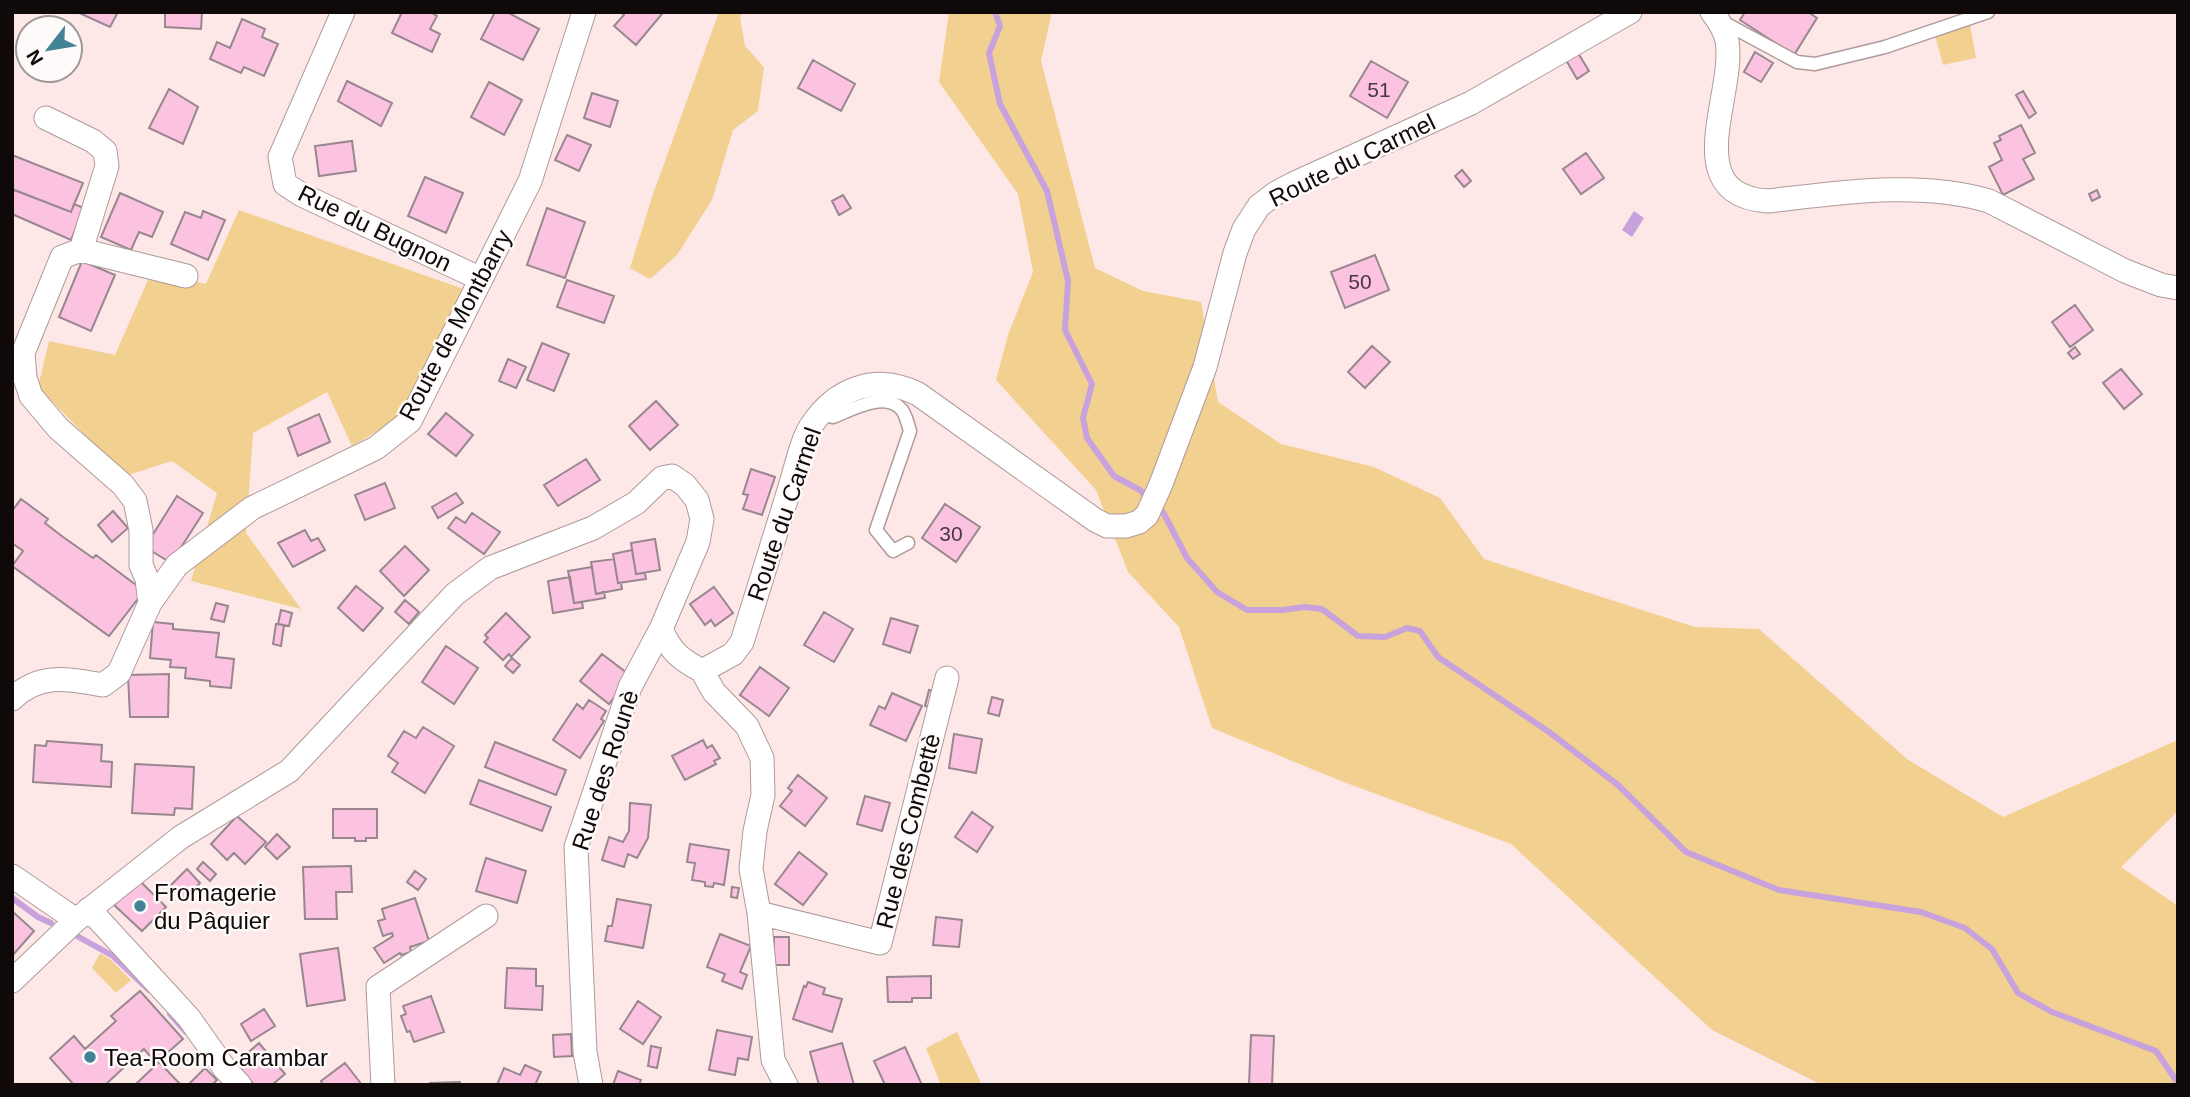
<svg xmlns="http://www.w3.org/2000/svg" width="2190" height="1097" font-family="Helvetica,sans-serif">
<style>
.green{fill:#f2d08f}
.water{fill:#c8a2dc}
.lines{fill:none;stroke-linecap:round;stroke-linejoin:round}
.stream{stroke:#c8a2dc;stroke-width:6}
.building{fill:#fbc3e0;stroke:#98878f;stroke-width:2}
.service-casing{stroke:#af9a9a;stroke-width:15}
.minor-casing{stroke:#af9a9a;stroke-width:25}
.service{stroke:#fff;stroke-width:12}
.minor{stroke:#fff;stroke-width:23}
.poi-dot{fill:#428496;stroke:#fefaf9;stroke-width:2.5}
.labels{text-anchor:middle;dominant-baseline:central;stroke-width:5;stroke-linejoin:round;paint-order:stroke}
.number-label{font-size:21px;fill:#4b383f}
.street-label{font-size:24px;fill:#100909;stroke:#fefaf9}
.poi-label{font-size:24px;fill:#100909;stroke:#fefaf9;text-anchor:start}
</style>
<rect width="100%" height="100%" fill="#fee7e7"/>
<path class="green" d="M719,12H742L740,18L745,46L764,67L758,111L733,130L712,200L677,255L650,279L630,268L653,194Z
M949,12H1052L1041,61L1095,268L1143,291L1201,302L1218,402L1281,444L1374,467L1440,498L1484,559L1695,627L1759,629L1907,759L2003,817L2178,740V811L2121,867L2178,906V1085H1822L1712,1030L1511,844L1341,781L1212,728L1179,627L1128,572L1096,490L996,380L1008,335L1033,272L1018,194L939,82Z
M1970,24L1976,58L1943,65L1935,35Z
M239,210L469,291L403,416L352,446L327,392L253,433L246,533L301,609L191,581L217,493L172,461L125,476L38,387L49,341L115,355L152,271L206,284Z
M100,953L111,960L131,980L116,993L92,968Z
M957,1032L982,1085H941L926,1048Z"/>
<path class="water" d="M1634,211L1644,218L1632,237L1622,230Z"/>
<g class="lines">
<path class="stream" d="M995,12L1000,26L989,53L1000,104L1047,191L1068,281L1065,330L1092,384L1083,418L1087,438L1114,476L1140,490L1148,498
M1155,505L1163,512L1187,558L1217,592L1247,610H1282L1305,607L1322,609L1358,636L1385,637L1407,628L1420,631L1438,657L1549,732L1618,785L1686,852L1779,890L1921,912L1965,928L1992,949L2018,993L2052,1012L2156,1051L2178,1083
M12,898L38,917L51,923
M77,936L113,956L149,990
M170,1014L186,1032"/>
</g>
<path class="building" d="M77,12H118L110,27Z
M165,12H202L201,29L165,27Z
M402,12H430L437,16L430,29L440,34L432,52L392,33Z
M495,12H507L539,29L523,60L481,39Z
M620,12H659L662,14L636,45L614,26L624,15Z
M1745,12H1808L1817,18L1794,55L1740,20Z
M242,19L265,29L262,37L278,44L264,76L244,67L241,73L210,59L217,42L230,48Z
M1755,52L1773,63L1761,82L1744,72Z
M1578,53L1589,71L1577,79L1566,60Z
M813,60L855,84L841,111L798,88Z
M1371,61L1408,82L1387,118L1350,96Z
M347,81L392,103L381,126L338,101Z
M489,82L522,100L504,135L471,117Z
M169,89L198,107L183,144L149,128Z
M2023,91L2036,113L2029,118L2016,95Z
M592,93L618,101L610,127L584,118Z
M2021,125L2035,153L2023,159L2034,179L2003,195L1989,167L2002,160L1994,143L2001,140L1999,136Z
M567,135L591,145L579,171L555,160Z
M352,141L356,171L319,176L315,146Z
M1586,153L1604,178L1581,194L1563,169Z
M12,155L83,183L71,212L12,189Z
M1462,170L1471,181L1464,187L1455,176Z
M425,177L463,193L446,233L408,216Z
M14,190L71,212L74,204L84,208L71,240L12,214V195Z
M2097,190L2100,197L2092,201L2089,194Z
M120,193L163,212L152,237L139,232L131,250L101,237Z
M843,195L851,208L839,215L832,201Z
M547,208L585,222L565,278L527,265Z
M203,211L225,220L208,260L171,244L185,212L201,218Z
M1375,255L1389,290L1345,308L1331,272Z
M82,261L115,275L91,331L59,317Z
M567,280L614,296L604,323L557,307Z
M2075,305L2093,330L2070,347L2052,322Z
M542,343L569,354L554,391L527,380Z
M1372,346L1390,362L1365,388L1348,372Z
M2075,347L2080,354L2073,359L2068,353Z
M508,359L526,367L516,388L499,381Z
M2121,369L2142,394L2124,409L2103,383Z
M656,401L678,425L650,450L629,426Z
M446,413L473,435L456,456L428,434Z
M319,414L330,442L298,456L288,428Z
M586,459L600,480L558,506L544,485Z
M751,469L775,477L762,515L743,509L748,495L743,494Z
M385,483L395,508L365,520L355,495Z
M456,493L463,503L438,518L432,507Z
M177,496L203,513L171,563L145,547Z
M21,499L48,519L45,523L63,537L93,558L96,555L144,591L109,636L12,566L23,551L12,543V511Z
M945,504L980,527L956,562L922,538Z
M113,511L128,528L112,542L98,525Z
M472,513L500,532L484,554L448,528L456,517L465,523Z
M305,530L311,541L318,538L325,550L293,567L278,543Z
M655,539L660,570L636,574L631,543Z
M405,546L429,570L404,596L380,571Z
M632,550L636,574L645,573L646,579L618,583L613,554Z
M614,559L618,583H621L622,589L596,594L591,562Z
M592,567L596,594L604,592L605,598L574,603L568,571Z
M570,577L574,603L582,602L583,608L553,613L548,581Z
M356,586L383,608L363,631L338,608Z
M714,587L733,613L715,626L711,620L705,625L690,604Z
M405,600L419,612L409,624L395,612Z
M216,603L228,606L224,622L211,619Z
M281,610L292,613L289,626L278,624Z
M824,612L853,629L834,662L804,645Z
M506,613L530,637L511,657L509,654L503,660L484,642L488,638L485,635Z
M891,618L918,626L910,653L883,644Z
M153,622L173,624V629L219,633L216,657L234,659L231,688L210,686V681L185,678L186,668L170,667L171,660L150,658Z
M276,624L284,625L281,646L273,644Z
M446,646L478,668L454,704L422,682Z
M602,654L631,676L609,704L580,681Z
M512,658L520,665L513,673L505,666Z
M760,667L789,688L769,716L740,695Z
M169,674L168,717H130L128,675Z
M929,690L937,692L933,709L925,706Z
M892,693L922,706L906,741L870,725L879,706L885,709Z
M992,697L1003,700L999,716L988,713Z
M589,700L606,711L601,719L604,721L580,758L553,740L577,704L583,709Z
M423,727L454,746L425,793L392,772L398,763L388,756L404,731L416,738Z
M954,734L982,739L976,773L949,768Z
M703,740L707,748L712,745L720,758L714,761L716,764L685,780L672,756Z
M47,741L102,745L101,761L112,762L111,787L33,782L35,745L46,746Z
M495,742L566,770L556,795L485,767Z
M135,764L194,767L192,809L175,808L174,815L132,813Z
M798,775L827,798L805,826L780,806L792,791L788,788Z
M479,780L551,807L542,831L470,804Z
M865,796L890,803L882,831L857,824Z
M630,803L651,805L648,838L637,858L628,854L624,867L602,860L609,837L623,842L629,831Z
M333,809H377V838H366V841H355V838H333Z
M972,812L993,827L977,852L955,837Z
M237,816L266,842L245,864L234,853L227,860L211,844Z
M277,834L290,847L277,859L265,847Z
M690,844L729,850L724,885L714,883L713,887L705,886V882L692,880L695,863L687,862Z
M799,852L827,874L803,905L775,884Z
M486,858L526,871L517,903L476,891Z
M203,862L216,874L210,881L197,869Z
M351,866L352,892H336L337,919H305L303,867Z
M187,869L200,883L183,900L170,886Z
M415,871L426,879L418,890L407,882Z
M139,880L166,907L142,931L114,905Z
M732,887L739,888L737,898L731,897Z
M415,898L429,941L410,947L411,952L401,955L400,953L384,963L374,948L393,936L392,933L383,936L378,921L385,919L382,909Z
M617,899L651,905L643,948L605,941L608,926H612Z
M12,911L34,931L12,956Z
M936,917L962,920L959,947L933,945Z
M720,934L751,946L740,972L747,975L742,989L722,981L725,974L707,967Z
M774,937H789V965H774Z
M338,948L345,1000L307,1006L300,954Z
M507,968L536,969V986H543L542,1010L505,1008Z
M931,976V998H912V1002H888L887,977Z
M808,982L825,988L823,994L842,999L832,1032L793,1019L804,986L806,987Z
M140,991L183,1039L156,1063L144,1049L105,1085H74L50,1058L74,1036L85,1049L116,1021L111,1016Z
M431,996L444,1032L414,1042L410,1031L407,1032L401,1016L406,1014L403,1006Z
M638,1001L661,1017L643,1044L620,1029Z
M264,1009L275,1026L251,1041L241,1024Z
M717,1030L752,1037L748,1060L738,1058L735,1075L709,1070Z
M571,1034L572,1056L554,1057L553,1035Z
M1251,1035L1274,1036L1272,1085H1249Z
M259,1043L285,1074L272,1085H254L236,1063Z
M842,1043L854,1085H819L810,1052Z
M651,1046L661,1048L657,1068L648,1066Z
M905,1047L922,1085H885L874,1061Z
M159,1062L181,1085H135Z
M345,1063L362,1085H323L321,1081Z
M525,1065L541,1072L535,1085H497L504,1068L520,1075Z
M205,1068L217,1080L212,1085H188Z
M618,1071L641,1080L639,1085H613Z
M460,1082L461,1085H430V1083Z"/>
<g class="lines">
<defs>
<path id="service" d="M1721,21L1797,62L1815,64L1885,47L1988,12
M820,413L833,417C851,410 886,390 902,410C906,415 908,425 910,431L876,530L893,551L908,543"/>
<path id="minor" d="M343,12L280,157L285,184L302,195L481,279
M1712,12C1719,21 1725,30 1727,41C1736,94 1677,195 1768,201C1838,193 1920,180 1989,201L2125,271L2161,285L2178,288
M46,118L93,141L105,151L107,166L81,250L62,257L23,353L25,378L31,396L58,428L123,485L135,501L141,530V565L147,579L150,603
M81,250L186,276
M702,671L714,692L747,726L762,758L763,795L755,831L751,869L759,913L773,1060L786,1085
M12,699C40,672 68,679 103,685L119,673L150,603L177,565L252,508L376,448L410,421L530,181L584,12
M12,876L76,920
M89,909L189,1018L225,1069L240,1085
M759,913L880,943L947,678
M12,981L76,920L181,837L289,771L455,594L490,568L593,528L636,503L662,478L672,476L685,485L697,500L702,519L698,542L661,629C671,652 680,659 702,671L733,654L742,642C758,590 774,539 790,487C795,471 802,439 811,426C836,388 876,373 918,394L1095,520L1107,526H1126L1139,522L1147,515L1161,484L1205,367L1235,253L1244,229L1259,206L1276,193L1293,184L1471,103L1630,12
M383,1085L378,987L486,916
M591,1085L585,1052L576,847L630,687L661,629"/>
</defs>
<use href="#service" class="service-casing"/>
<use href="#minor" class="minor-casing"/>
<use href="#service" class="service"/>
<use href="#minor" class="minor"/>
</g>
<g class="poi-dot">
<circle cx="140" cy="906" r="7"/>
<circle cx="90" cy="1057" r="7"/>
</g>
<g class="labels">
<g class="number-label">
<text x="1379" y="89">51</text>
<text x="1360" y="281">50</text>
<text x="951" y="533">30</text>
</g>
<g class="street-label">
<text transform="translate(1352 160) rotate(-26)">Route du Carmel</text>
<text transform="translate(375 228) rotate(26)">Rue du Bugnon</text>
<text transform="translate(455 325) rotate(-62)">Route de Montbarry</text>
<text transform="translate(784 514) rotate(-71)">Route du Carmel</text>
<text transform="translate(605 770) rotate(-72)">Rue des Rounè</text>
<text transform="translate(908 831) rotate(-76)">Rue des Combettè</text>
</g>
<g class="poi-label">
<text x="154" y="892">Fromagerie<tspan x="154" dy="28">du Pâquier</tspan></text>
<text x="104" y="1057">Tea-Room Carambar</text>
</g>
</g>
<rect width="2190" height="1097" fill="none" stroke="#100909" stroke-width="28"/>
<g transform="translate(49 49) rotate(239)"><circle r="33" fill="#fefaf9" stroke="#9f9a99" stroke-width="2"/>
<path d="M0-5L12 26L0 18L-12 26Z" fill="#428496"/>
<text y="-10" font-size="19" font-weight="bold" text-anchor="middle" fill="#100909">N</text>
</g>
</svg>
